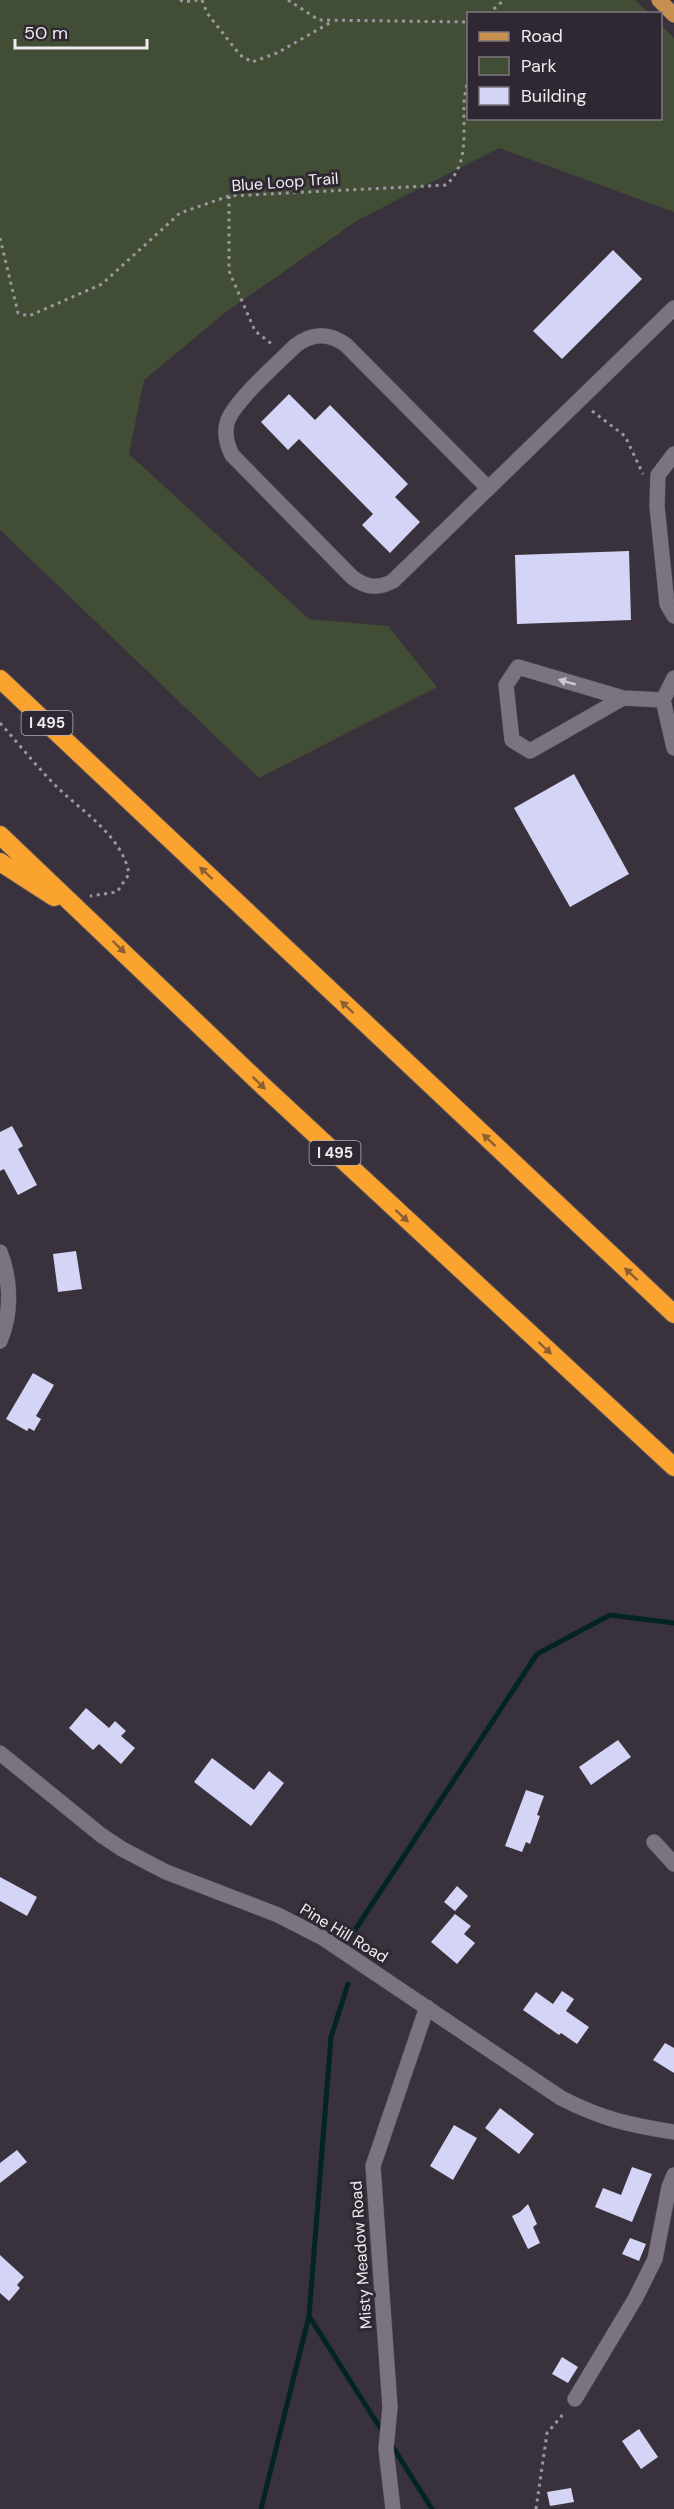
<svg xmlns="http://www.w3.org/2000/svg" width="674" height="2509" font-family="'DM Sans',sans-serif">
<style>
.green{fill:#414d34}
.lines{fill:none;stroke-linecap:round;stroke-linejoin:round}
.stream{stroke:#032424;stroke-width:5}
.building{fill:#d3d4f6}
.minor-casing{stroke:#565059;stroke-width:16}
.major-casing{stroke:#565059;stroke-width:16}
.highway-casing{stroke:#565059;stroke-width:20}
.path{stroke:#9c969e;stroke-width:3;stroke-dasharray:3 4.5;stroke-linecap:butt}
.minor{stroke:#7b737f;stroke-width:15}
.major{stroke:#c8904f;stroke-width:15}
.highway{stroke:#fba32f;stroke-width:18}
.oneway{fill:#ccc7cf}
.oneway2{fill:#8b5f31}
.labels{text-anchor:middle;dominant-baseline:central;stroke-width:6;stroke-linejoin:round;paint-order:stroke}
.shield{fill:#2f2832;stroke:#b5b0b8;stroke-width:1.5}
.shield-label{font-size:15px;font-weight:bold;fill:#efebf1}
.street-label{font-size:16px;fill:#efebf1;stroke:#2f2832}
</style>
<rect width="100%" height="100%" fill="#39323c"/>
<path class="green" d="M0,0H635L649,13L468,14V118H660L661,25L674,38V212L499,148L358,220L226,312L144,380L129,454L309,619L388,626L437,687L259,778L0,530Z"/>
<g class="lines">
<path class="stream" d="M355,1930L537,1654L610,1615L674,1623
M309,2316L384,2434
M391,2444L432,2509
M261,2509L309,2316L331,2037L348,1984"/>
</g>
<path class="building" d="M613,250L642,279L562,359L533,331Z
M289,394L315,420L330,405L408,484L395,497L420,522L390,553L362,525L373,514L299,439L288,450L261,422Z
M629,551L631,620L517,624L515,555Z
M574,774L629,874L570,907L514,808Z
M12,1126L23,1146L18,1149L37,1185L18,1195L4,1169L0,1171V1132Z
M76,1251L82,1289L58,1292L53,1254Z
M33,1373L54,1385L36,1416L41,1419L34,1431L29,1428L27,1431L6,1419Z
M86,1708L109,1728L115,1721L126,1731L121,1736L135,1748L121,1764L99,1744L93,1750L69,1728Z
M618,1740L631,1757L591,1785L579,1767Z
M212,1758L254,1790L269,1771L284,1783L251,1826L194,1782Z
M526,1790L544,1796L537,1815L540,1816L530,1844L526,1842L522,1852L505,1846Z
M0,1877L37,1897L27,1916L0,1901Z
M457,1886L468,1896L455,1911L444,1902Z
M455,1914L471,1926L464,1934L475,1943L457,1964L431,1942Z
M562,1991L574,1999L566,2011L589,2027L577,2044L561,2033L559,2035L523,2010L536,1992L553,2004Z
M665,2043L674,2048V2073L653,2060Z
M500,2108L534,2134L519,2154L485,2128Z
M454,2125L477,2138L453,2180L430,2166Z
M17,2150L27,2162L0,2183V2163Z
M632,2167L652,2174L632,2222L595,2207L603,2188L621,2195Z
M528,2204L537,2224L533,2227L540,2243L528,2249L512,2216L520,2212Z
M630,2238L646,2244L639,2261L622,2254Z
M0,2255L24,2277L17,2285L20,2288L9,2301L0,2293Z
M562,2357L578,2367L568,2383L552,2374Z
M639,2429L658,2457L641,2469L622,2441Z
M571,2488L574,2502L550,2506L547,2492Z"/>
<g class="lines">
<defs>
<path id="minor" d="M674,454L658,475L657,506L667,604L674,616
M488,488L346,345C329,332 311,333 295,346C278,363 232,403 227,423C224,435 227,445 232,455L352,577C366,588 378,589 393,581L674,308
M674,678L663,700L674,748
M623,698L530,751L512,740L506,685L518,667L623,698L663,700
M0,1252C11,1280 12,1313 0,1341
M0,1753L101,1835L122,1849L166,1872L278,1915L323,1938L561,2098C602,2119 629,2125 674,2132
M654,1842L674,1864
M575,2399L635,2299L655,2259L669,2187L674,2175
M393,2509L386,2449L390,2407L373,2166L427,2007"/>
<path id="major" d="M659,0L674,15"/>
<path id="highway" d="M0,679L674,1314
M0,835L263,1086L674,1467
M0,862L54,897"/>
</defs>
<use href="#minor" class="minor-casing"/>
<use href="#major" class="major-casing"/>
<use href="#highway" class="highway-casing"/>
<path class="path" d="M180,0L184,2L198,0
M202,0L207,13L240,55L252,62L277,53L333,21
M288,0L319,20L468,22
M488,14L504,0
M229,196V271L255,331L273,345
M0,238L18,313L29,316L102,284L180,213L229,196L446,185C469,164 463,134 464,105C464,96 467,86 468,77
M592,411L625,436L643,474
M0,723C19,744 36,766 56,786C82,812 122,835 129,874L117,892L90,896
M536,2509L547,2433L565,2412"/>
<use href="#minor" class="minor"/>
<use href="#major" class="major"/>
<use href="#highway" class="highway"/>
</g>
<defs><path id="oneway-solid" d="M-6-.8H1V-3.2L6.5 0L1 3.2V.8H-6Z" transform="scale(1.5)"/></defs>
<use class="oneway" href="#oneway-solid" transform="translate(567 682) rotate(-164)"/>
<g class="oneway2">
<use href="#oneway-solid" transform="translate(206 873) rotate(-137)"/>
<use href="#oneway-solid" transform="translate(119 947) rotate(44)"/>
<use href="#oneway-solid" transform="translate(347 1007) rotate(-137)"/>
<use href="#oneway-solid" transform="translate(259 1083) rotate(44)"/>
<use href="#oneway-solid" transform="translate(489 1140) rotate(-137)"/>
<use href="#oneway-solid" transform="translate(402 1216) rotate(43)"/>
<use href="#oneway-solid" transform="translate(631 1274) rotate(-137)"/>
<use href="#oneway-solid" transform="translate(545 1348) rotate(43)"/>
</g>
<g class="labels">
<g class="shield">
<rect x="21.5" y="711" width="51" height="24" rx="4.5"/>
<rect x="309.5" y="1141" width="51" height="24" rx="4.5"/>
</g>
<g class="shield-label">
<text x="47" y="723">I 495</text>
<text x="335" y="1153">I 495</text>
</g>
<g class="street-label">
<text transform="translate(285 182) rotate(-4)">Blue Loop Trail</text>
<text transform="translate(344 1933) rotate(31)">Pine Hill Road</text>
<text transform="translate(361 2255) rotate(-94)">Misty Meadow Road</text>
</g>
</g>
<rect x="467" y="12" width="195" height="108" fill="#2f2832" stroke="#7c767e" stroke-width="1.5"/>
<rect x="479" y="32" width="30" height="9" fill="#c8904f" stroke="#7c767e" stroke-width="1.5"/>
<text x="521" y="42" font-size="18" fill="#efebf1">Road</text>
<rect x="479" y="57" width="30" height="18" fill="#414d34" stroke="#7c767e" stroke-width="1.5"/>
<text x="521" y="72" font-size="18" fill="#efebf1">Park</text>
<rect x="479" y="87" width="30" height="18" fill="#d3d4f6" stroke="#7c767e" stroke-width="1.5"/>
<text x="521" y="102" font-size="18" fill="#efebf1">Building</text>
<path d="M15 39v9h132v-9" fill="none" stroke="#efebf1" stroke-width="3"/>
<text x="24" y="39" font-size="18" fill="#efebf1" stroke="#2f2832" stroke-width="4.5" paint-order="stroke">50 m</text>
</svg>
